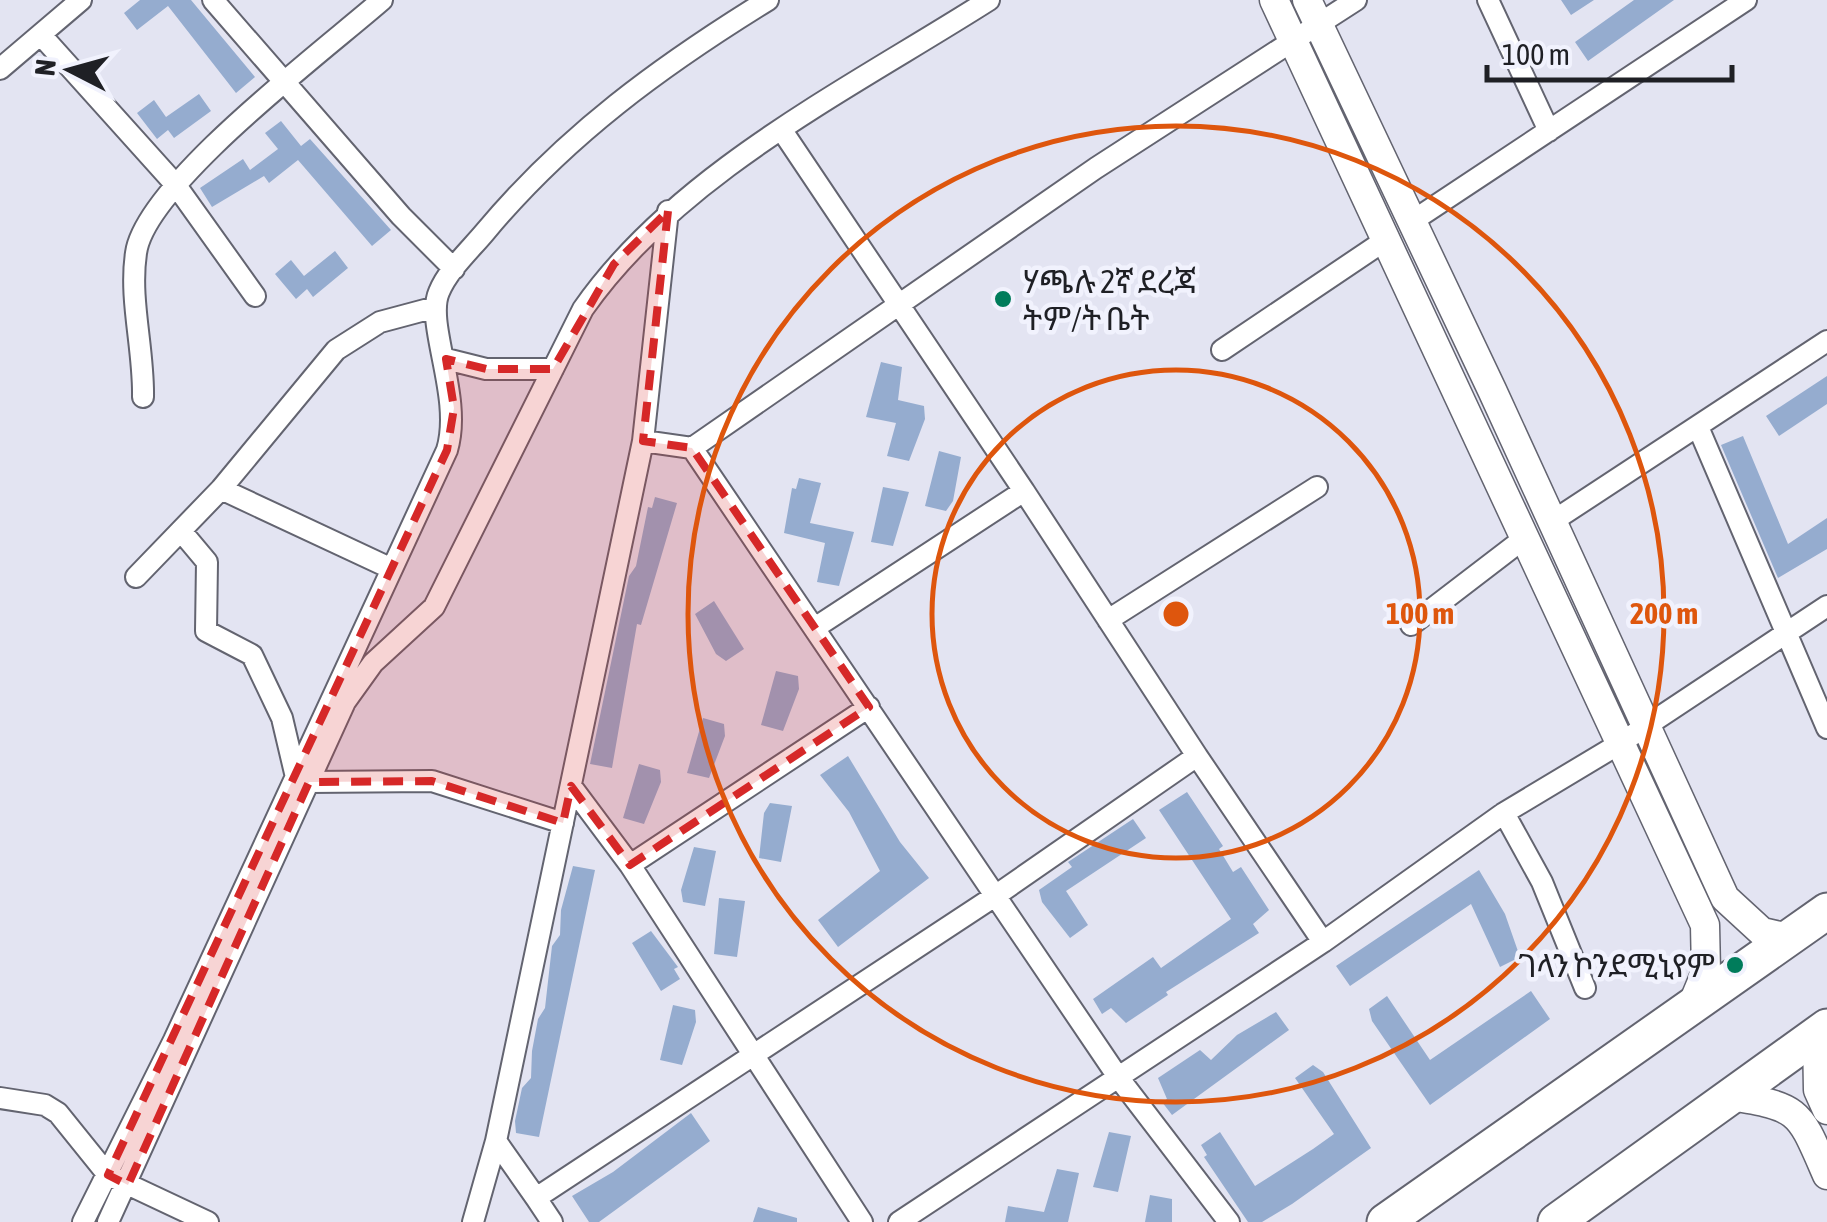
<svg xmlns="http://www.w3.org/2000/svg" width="1827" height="1222" font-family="'Asap Condensed','Noto Sans Ethiopic',sans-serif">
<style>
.building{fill:#95accf}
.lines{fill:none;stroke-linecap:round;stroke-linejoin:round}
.street-casing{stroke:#636470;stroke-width:24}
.secondary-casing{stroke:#636470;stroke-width:31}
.highway-casing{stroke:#636470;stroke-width:39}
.street{stroke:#fff;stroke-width:20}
.secondary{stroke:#fff;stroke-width:28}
.highway{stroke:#fff;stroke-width:35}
.marked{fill:#d62828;fill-opacity:0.2;stroke:#d62828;stroke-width:8;stroke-dasharray:20 12;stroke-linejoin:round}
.ring{fill:none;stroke:#de560d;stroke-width:5}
.poi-dot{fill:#007c5b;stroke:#f1f2fd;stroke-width:4}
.labels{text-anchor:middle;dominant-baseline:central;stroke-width:9;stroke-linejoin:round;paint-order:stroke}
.poi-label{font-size:32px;fill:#1f2025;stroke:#f1f2fd;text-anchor:start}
.centre{fill:#de560d;stroke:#f1f2fd;stroke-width:5}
.ring-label{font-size:30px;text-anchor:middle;font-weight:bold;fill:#de560d;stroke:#f1f2fd;stroke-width:9;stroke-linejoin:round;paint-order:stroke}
</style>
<rect width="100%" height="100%" fill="#e3e4f2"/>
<path class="building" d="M140,0H191L255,77L236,93L168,6L137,30L124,13Z
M1561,0H1594L1571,15Z
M1634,0H1674L1588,61L1575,42Z
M199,94L211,111L174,138L168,130L157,139L137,113L154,100L166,117Z
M281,121L301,146L310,139L391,230L372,246L298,160L269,183L264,176L212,207L200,188L243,159L250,170L278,149L265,133Z
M335,251L348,268L313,297L307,289L296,299L275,274L291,260L304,276Z
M881,362L902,367L898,400L924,406L925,419L909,461L887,456L896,423L866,417Z
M1827,376V404L1779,436L1766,416Z
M1743,436L1788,544L1827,518V549L1778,578L1721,445Z
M939,451L961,457L953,501L946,511L925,506Z
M799,478L821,483L810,523L854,532L839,586L817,582L825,543L784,533L792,488L796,489Z
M883,487L909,492L893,546L871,542Z
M655,497L677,503L641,625L637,624L612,768L590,764L629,576L636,566L648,507L652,508Z
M714,601L744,649L726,661L716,654L695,614Z
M776,671L798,676L799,689L783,731L761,725Z
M703,718L724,724L725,736L709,778L687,773Z
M848,756L900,842L929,878L838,947L818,920L880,871L849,812L820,775Z
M639,764L660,770L661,782L644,824L623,818Z
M1187,792L1223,846L1219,849L1233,872L1241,867L1269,910L1253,924L1259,933L1166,992L1168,995L1126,1023L1111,1008L1102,1014L1093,999L1153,957L1161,968L1231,919L1159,810Z
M770,803L792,806L781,862L759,858L764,813Z
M1133,819L1146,838L1066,891L1088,925L1070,938L1042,902L1039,890L1072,867L1068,862Z
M694,847L716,851L705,906L683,902L681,890Z
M573,866L595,870L539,1137L516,1133L515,1121L522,1088L531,1078L532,1051L538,1019L545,1008L552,946L560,935L561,910Z
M1479,870L1505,914L1520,957L1500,967L1471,904L1350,986L1336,966Z
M719,898L745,901L737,957L714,954Z
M651,931L678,967L674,969L680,979L661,991L632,943Z
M1531,991L1550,1019L1430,1105L1372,1021L1369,1009L1387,996L1430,1060Z
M673,1005L695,1010L696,1022L682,1065L660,1060Z
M1276,1012L1289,1030L1172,1115L1162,1102L1167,1099L1158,1078L1200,1050L1211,1060L1237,1035Z
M1313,1065L1323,1072L1371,1148L1292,1204L1262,1222H1248L1204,1157L1207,1155L1201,1145L1220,1132L1255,1186L1313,1149L1334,1134L1295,1078Z
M691,1113L710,1141L599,1222H589L572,1196L613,1172Z
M1109,1132L1131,1136L1118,1192L1093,1187Z
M1057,1169L1079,1173L1068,1222H1005L1008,1206L1044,1212Z
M1150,1195L1172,1199V1222H1145Z
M758,1207L797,1218V1222H753Z"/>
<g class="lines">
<defs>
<path id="street" d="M213,0L401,216L454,269
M1488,0L1549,131
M41,35L175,184L255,296
M0,69L81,0
M783,132L1024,491
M1411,222L1746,0
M1222,350L1387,239
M446,359L486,369H553
M143,397C144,349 129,300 136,253C145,185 326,49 382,0
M1698,427L1827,728
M643,441L668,211
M221,489L390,568
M1553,521L1827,341
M181,531L207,562L206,631L252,655L282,718L295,773
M136,577L221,489L336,350L380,322L436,307
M1108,620L1317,487
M1411,625L1522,540
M1197,756L1323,942
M309,782L432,781L563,823
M571,786L630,865
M1504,813L1542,882L1585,988
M0,1098L45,1105L58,1113L108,1175L208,1222
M496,1141L536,1198
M83,1222L174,1040L447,450C463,397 425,324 439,292C448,270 470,250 485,232C566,135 661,66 768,0
M108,1222L345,702L373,663L434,607L583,309C678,173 851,88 989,0
M473,1222L496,1141L643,441L692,448
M552,1222L536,1198L995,896L1197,756L1024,491L816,627
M862,1222L630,865L869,707
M899,1222L1323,942L1504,813L1619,744L1827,606
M1229,1222L1118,1077L692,448L1096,168L1356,0"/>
<path id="secondary" d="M1274,0L1705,925L1706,972L1691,1008
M1307,0L1492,390L1725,898L1762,932L1789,938
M1817,1034L1818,1090L1827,1110
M1730,1096C1801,1107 1799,1111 1827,1175"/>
<path id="highway" d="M1385,1222L1827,911
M1556,1222L1827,1027"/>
</defs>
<use href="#street" class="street-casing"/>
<use href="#secondary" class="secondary-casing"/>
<use href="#highway" class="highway-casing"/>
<use href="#street" class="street"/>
<use href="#secondary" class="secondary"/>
<use href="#highway" class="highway"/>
</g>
<path class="marked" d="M668,211L643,441L692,448L869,707L630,865L571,786L563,823L432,781L309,782L128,1185L108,1175L447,450L454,408L446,359L486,369H553L614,264Z"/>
<g class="ring">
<circle cx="1176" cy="614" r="244"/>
<circle cx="1176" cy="614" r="488"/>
</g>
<g class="poi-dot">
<circle cx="1003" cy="299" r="10"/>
<circle cx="1735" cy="965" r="10"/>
</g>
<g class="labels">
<g class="poi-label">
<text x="1023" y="281">ሃጫሉ 2ኛ ደረጃ<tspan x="1023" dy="37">ትም/ት ቤት</tspan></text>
<text x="1715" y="965" text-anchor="end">ገላን ኮንደሚኒየም</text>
</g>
</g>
<circle cx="1176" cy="614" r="15" class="centre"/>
<g class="ring-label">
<text x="1420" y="624">100 m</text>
<text x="1664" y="624">200 m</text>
</g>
<g transform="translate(70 70) rotate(276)" stroke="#f1f2fd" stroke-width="8" paint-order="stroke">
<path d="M0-8L18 38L0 25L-18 38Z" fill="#1f2025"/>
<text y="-15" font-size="28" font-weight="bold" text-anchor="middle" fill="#1f2025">N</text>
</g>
<path d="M1487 65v15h245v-15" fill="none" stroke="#1f2025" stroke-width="5"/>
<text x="1502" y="65" font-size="30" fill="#1f2025" stroke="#f1f2fd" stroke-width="8" paint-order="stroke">100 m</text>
</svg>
